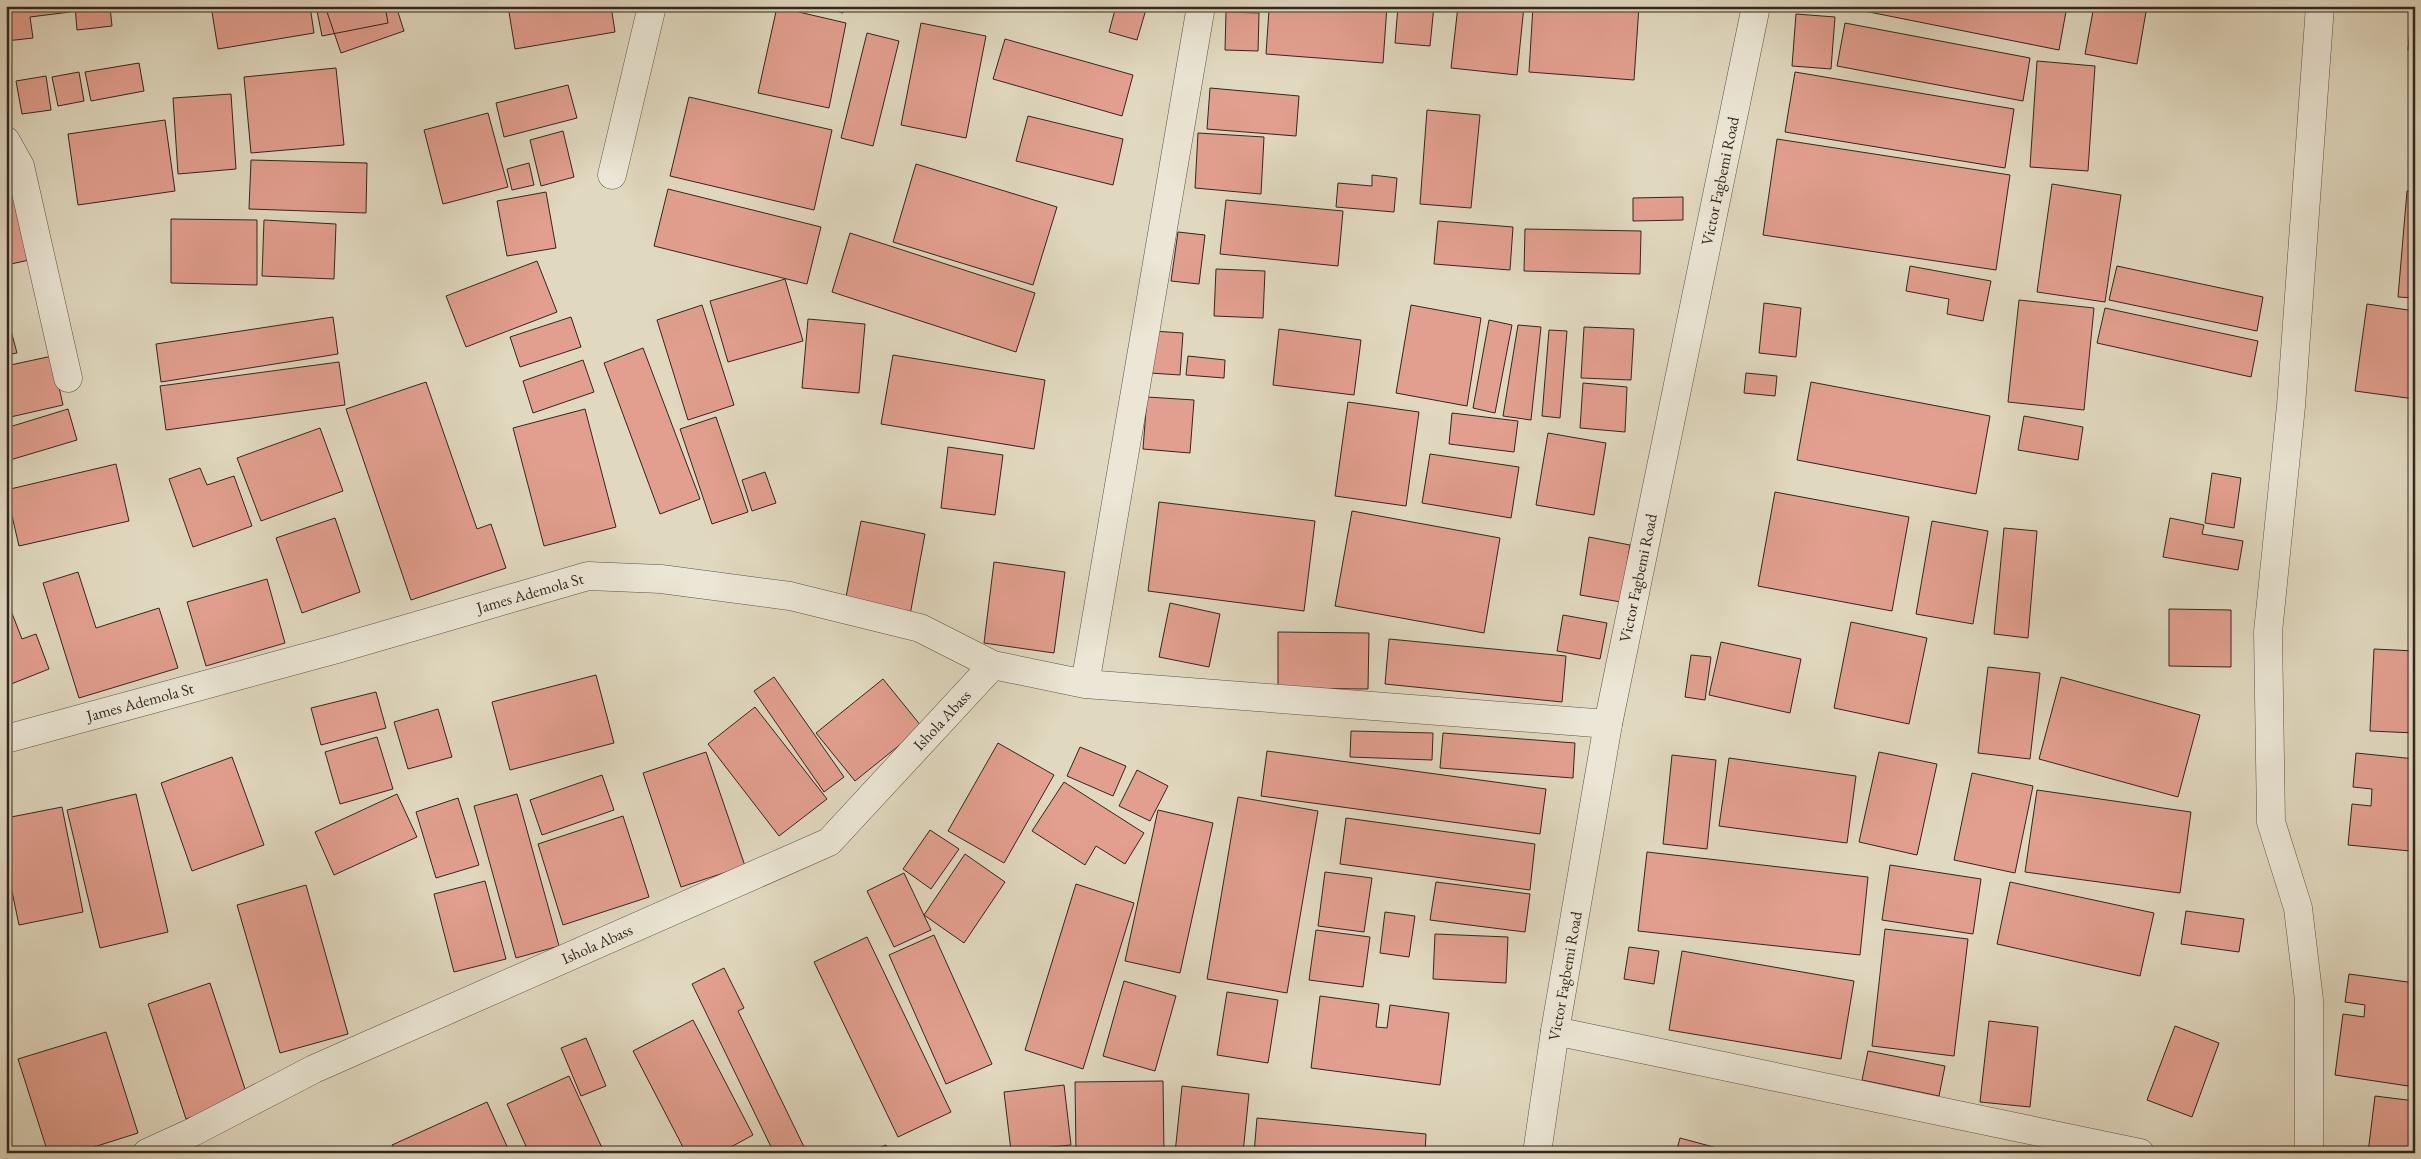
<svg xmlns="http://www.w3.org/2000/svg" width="2421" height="1159" font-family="'EB Garamond',serif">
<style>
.building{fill:#e29f8f;stroke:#33261f}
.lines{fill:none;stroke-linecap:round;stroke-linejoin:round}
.minor-casing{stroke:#5e5247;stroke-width:29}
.tertiary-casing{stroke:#5e5247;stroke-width:29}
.minor{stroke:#ebe6d5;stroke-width:28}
.tertiary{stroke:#ebe6d5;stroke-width:28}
.labels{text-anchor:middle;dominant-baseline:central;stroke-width:4;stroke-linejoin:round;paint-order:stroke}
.street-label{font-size:16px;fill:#33261f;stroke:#ebe6d5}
</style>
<rect width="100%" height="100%" fill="#e0d8bf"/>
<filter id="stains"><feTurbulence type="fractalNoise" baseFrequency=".004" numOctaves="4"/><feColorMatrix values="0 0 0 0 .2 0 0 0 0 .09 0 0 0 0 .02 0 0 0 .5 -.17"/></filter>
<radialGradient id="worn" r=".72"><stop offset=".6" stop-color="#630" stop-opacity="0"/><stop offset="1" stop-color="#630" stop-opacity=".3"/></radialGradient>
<path class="building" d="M6,6H69L70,12L30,17L33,38L6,41Z
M75,6H123L110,7L112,26L77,30Z
M211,6H310L314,33L218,49Z
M316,6H385L388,23L322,36Z
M325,6H396L404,31L341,53Z
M508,6H611L615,32L515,49Z
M818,6H844L843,13Z
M1116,6H1147L1137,40L1109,32Z
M1240,6H1387L1383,63L1266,54L1269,10Z
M1398,6H1434L1430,46L1395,43Z
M1458,6H1524L1517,75L1451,68Z
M1533,6H1639L1634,80L1529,72Z
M1865,6H2067L2059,50L1864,11Z
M2094,6H2147L2137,64L2085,54Z
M2412,6H2415V51L2408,50Z
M777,7L846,23L829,108L758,93Z
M1226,12L1259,13L1258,51L1225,50Z
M1796,14L1835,17L1831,69L1792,66Z
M921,23L986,36L966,138L901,125Z
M1845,23L2030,58L2023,101L1837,66Z
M867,33L899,41L873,146L841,138Z
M1005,39L1133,75L1122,116L993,79Z
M2037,61L2095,66L2088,171L2030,167Z
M139,63L144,91L91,101L85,72Z
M336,68L344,145L251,153L244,77Z
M79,72L84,101L58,106L52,77Z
M1795,72L2014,109L2005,168L1785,132Z
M46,76L51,110L22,114L16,81Z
M568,85L577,118L504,137L496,103Z
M1210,88L1299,96L1296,136L1207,129Z
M231,94L236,169L178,174L173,98Z
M689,97L832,130L814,210L670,176Z
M2415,102V175H2410Z
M1427,110L1480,115L1471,208L1420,204Z
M488,113L508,187L443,204L424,130Z
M1028,116L1123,139L1113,185L1016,161Z
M165,120L175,191L78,205L68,134Z
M563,131L574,177L541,186L530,140Z
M1198,133L1264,137L1261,194L1195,188Z
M1777,139L2010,175L1996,270L1763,235Z
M251,160L367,163L366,213L249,209Z
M529,163L534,185L512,190L507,169Z
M916,164L1057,207L1033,285L893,242Z
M1372,175L1397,178L1394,212L1336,207L1338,183L1372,186Z
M2052,184L2121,195L2105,302L2037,292Z
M668,189L821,227L807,284L654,246Z
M2407,191L2415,192V298L2398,297Z
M546,192L556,248L507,256L497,201Z
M21,195L34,259L6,265V198Z
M1683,197V220L1633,221V198Z
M1226,200L1343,211L1338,266L1220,254Z
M171,219L257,220V285L171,283Z
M264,220L336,224L334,279L262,276Z
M1438,221L1513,227L1510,270L1434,264Z
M1525,229L1641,231L1640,274L1524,271Z
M1178,232L1205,235L1199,284L1171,281Z
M850,233L1035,293L1016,352L832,292Z
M537,261L557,312L466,347L446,296Z
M1910,266L1991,281L1983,321L1947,314L1949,299L1906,291Z
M2117,266L2263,297L2257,331L2109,300Z
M1216,269L1265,271L1263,318L1214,316Z
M785,279L803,341L728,362L710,301Z
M2019,300L2094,308L2084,410L2008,402Z
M1764,303L1801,308L1796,357L1759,353Z
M2367,304L2415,311V399L2355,391Z
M702,305L734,405L688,420L657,320Z
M1411,305L1481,318L1467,406L1396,393Z
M2105,308L2258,341L2251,377L2097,343Z
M6,312L17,353L6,355Z
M333,317L338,354L161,382L156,344Z
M571,317L581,347L520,367L510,337Z
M808,319L865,324L859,393L802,388Z
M1489,320L1512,325L1495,413L1473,408Z
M1518,325L1541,327L1531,420L1503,416Z
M1584,327L1634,329L1631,380L1581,378Z
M1279,329L1361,340L1354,395L1273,385Z
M1549,330L1567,331L1560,418L1542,416Z
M1153,331L1183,333L1180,375L1150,373Z
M643,348L700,499L660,514L604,363Z
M893,355L1045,380L1034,449L881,424Z
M52,356L63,405L6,418V366Z
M1188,356L1225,360L1224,378L1186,375Z
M583,360L594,392L533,413L523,381Z
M339,362L345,405L166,430L160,386Z
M1746,373L1777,376L1775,396L1744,393Z
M426,382L477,529L491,524L506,568L411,600L346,409Z
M1811,382L1990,416L1976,494L1797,460Z
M1583,383L1627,387L1625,432L1580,428Z
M1147,397L1194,400L1190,453L1143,449Z
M1348,402L1419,412L1406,506L1335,496Z
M68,409L77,440L10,460L6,446V428Z
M585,409L616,527L544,546L513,428Z
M1452,413L1518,421L1514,452L1449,444Z
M2024,416L2083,427L2078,460L2018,450Z
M716,417L748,512L712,524L680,429Z
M320,428L343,491L261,521L237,458Z
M1548,433L1606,443L1594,515L1536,505Z
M948,447L1003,455L995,515L941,508Z
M1430,454L1519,467L1511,518L1422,503Z
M116,464L129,521L19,546L6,490Z
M200,468L207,485L234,476L252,526L193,547L169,479Z
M765,472L776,503L752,511L742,480Z
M2212,473L2241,478L2234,528L2205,523Z
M1775,492L1909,517L1892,611L1758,586Z
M1159,502L1315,521L1304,611L1148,591Z
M1352,511L1500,538L1484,633L1335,606Z
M335,518L360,592L302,613L276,538Z
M2170,518L2204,525L2202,534L2243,541L2238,570L2163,557Z
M861,521L925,534L910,615L845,602Z
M1932,521L1988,531L1973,624L1916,614Z
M2004,528L2037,531L2028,638L1994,634Z
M1589,537L1630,545L1621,602L1580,595Z
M994,562L1065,572L1054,653L984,643Z
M78,572L96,628L159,608L178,668L79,698L43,583Z
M267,579L285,643L206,666L187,602Z
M6,598L22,639L36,634L49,669L6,686Z
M1170,603L1220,614L1209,667L1159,657Z
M2169,609L2231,610V667L2169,666Z
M1563,615L1607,623L1600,659L1557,651Z
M1851,622L1927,638L1909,724L1834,708Z
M1278,632L1369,633L1368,689L1278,688Z
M1389,639L1566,656L1562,702L1385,684Z
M1721,642L1801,659L1790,713L1709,695Z
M2374,649L2415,651V733L2370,731Z
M1691,655L1711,657L1705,700L1685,697Z
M1988,667L2040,673L2030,759L1978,753Z
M596,675L614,743L510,770L492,702Z
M774,677L844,777L824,792L754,691Z
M2061,677L2200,715L2178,797L2039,759Z
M883,679L922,727L855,781L816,733Z
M376,692L386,728L321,745L311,708Z
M755,707L827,799L779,836L708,744Z
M438,709L452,757L408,769L394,722Z
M1351,731L1433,733L1432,760L1350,757Z
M1443,733L1575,743L1573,778L1440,768Z
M377,737L393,789L340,804L325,752Z
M998,743L1054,775L1004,863L948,831Z
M1080,747L1126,766L1113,796L1067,776Z
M1267,751L1546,789L1540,834L1261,796Z
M706,752L745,866L681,887L643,773Z
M1879,752L1937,764L1917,855L1859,842Z
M2356,753L2415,759V805L2410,851L2348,845L2352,804L2371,806L2372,789L2353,787Z
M1672,755L1716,760L1707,849L1663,844Z
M232,757L264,845L192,871L161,783Z
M1729,758L1856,776L1847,843L1719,826Z
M1137,770L1168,786L1150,821L1119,806Z
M1972,773L2033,786L2015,873L1954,860Z
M602,775L614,810L542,835L530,800Z
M1064,782L1144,833L1125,864L1096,846L1085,865L1032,831Z
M2037,790L2191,812L2180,893L2025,872Z
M136,794L168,932L100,948L67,810Z
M397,794L417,837L334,875L315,832Z
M517,794L559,946L516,958L474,806Z
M1238,797L1318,811L1287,993L1207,979Z
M458,798L479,865L436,878L416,812Z
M62,807L83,912L19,925L6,863V818Z
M1158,810L1213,823L1180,973L1125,961Z
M623,816L649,897L563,925L538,844Z
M1346,818L1535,844L1530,890L1340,864Z
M930,830L959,849L931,889L903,869Z
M1647,852L1868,877L1860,955L1638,931Z
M965,854L1005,882L964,943L924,915Z
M1890,865L1981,879L1973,934L1882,920Z
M1325,872L1372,878L1364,932L1318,926Z
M904,873L931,930L894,947L867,891Z
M485,881L506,959L454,972L434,894Z
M1436,882L1530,894L1525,932L1430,920Z
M2010,882L2154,913L2140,976L1997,944Z
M1076,884L1134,903L1083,1069L1025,1050Z
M306,885L348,1034L280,1053L237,905Z
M2186,911L2244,919L2239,952L2181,944Z
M1385,912L1415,916L1409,957L1380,953Z
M1885,929L1968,939L1954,1056L1872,1046Z
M1316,930L1370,937L1363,987L1309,980Z
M1435,934L1508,937L1506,983L1433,979Z
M934,935L992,1064L946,1084L889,955Z
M867,937L951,1112L898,1137L814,962Z
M1629,947L1659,951L1654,984L1624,979Z
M1682,951L1854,981L1841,1059L1669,1030Z
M724,968L744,1008L738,1011L807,1153H774L692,984Z
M2349,974L2415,983V1087L2335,1075L2343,1014L2364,1017L2365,1005L2345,1002Z
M1124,981L1176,996L1155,1071L1103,1056Z
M210,983L248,1098L186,1119L148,1004Z
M1227,992L1278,1000L1268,1063L1217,1055Z
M1320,996L1379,1004L1376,1027L1387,1028L1390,1005L1449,1013L1440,1085L1311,1068Z
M693,1020L753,1135L720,1153H686L633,1051Z
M1989,1021L2038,1027L2030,1107L1980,1102Z
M2175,1026L2219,1043L2192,1117L2147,1100Z
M106,1032L138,1133L75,1153H48L18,1059Z
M586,1038L606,1086L581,1096L561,1048Z
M1868,1051L1945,1066L1939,1096L1862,1080Z
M569,1076L603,1150L597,1153H529L507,1104Z
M1163,1081L1164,1153H1076L1075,1082Z
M1064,1085L1071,1145L1011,1151L1004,1092Z
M1182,1086L1249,1094L1243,1153H1175Z
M2375,1096L2415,1101V1153H2368Z
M487,1102L510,1153H396L392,1145Z
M1257,1118L1426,1134L1425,1153H1254Z
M1680,1138L1736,1153H1676Z
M886,1145L890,1153H866Z"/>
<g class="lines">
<defs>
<path id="minor" d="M6,141L20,166L68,378
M612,175L652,6
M1085,684L1201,6
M6,739L337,649L588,576L661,579L790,596L920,628L993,665L1085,684L1608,724
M1555,1031L2140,1153
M147,1153L193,1132L314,1069L829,842L993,665
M2309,1153V1000L2298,908L2271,822L2268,632L2291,406L2320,6"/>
<path id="tertiary" d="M1537,1153L1555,1031L1608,724L1756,6"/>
</defs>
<use href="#minor" class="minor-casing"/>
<use href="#tertiary" class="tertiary-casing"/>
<use href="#minor" class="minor"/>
<use href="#tertiary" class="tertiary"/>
</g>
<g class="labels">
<g class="street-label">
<text transform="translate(1720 181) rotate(-78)">Victor Fagbemi Road</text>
<text transform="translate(1638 578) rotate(-78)">Victor Fagbemi Road</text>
<text transform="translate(530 593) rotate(-16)">James Ademola St</text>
<text transform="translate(140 702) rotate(-15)">James Ademola St</text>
<text transform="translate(942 720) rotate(-47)">Ishola Abass</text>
<text transform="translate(597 944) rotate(-24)">Ishola Abass</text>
<text transform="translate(1565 976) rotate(-80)">Victor Fagbemi Road</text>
</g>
</g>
<rect width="2421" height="1159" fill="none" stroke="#e0d8bf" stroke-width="25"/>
<rect x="8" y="8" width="2406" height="1144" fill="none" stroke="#33261f" stroke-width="2.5"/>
<rect x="12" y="12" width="2396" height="1134" fill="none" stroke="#33261f"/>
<rect width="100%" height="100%" filter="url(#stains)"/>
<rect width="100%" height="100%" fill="url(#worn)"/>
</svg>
